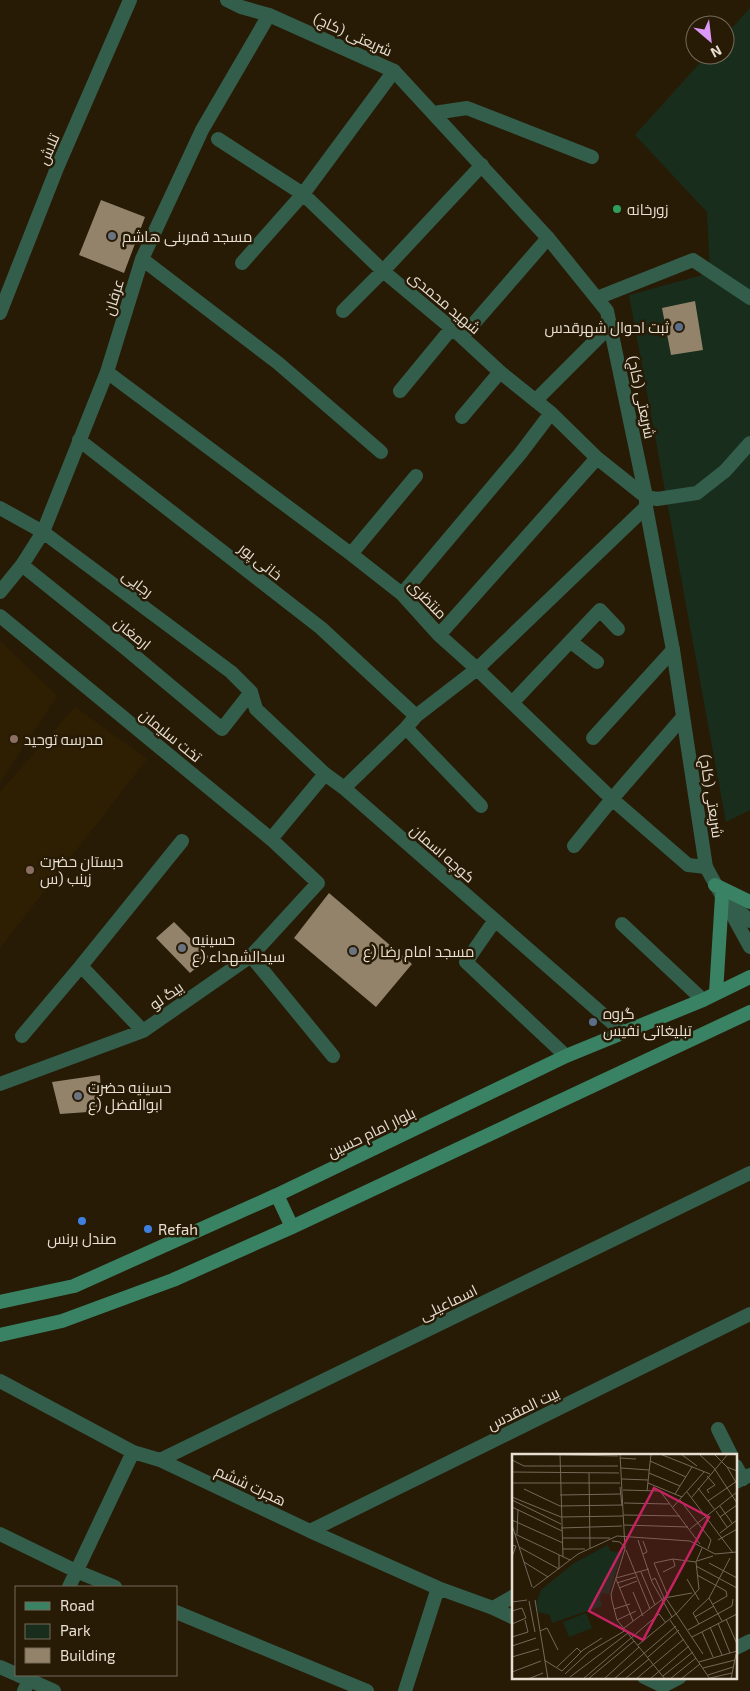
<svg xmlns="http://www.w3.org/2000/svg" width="750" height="1691" font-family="'Exo 2',Cairo,sans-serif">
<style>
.built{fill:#2f1f02}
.green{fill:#182d1b}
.building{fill:#93836b}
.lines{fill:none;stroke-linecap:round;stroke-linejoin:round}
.pedestrian{stroke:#335e4b;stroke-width:14}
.minor{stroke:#335e4b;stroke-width:14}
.tertiary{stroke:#335e4b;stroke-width:14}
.secondary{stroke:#398264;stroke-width:14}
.leisure-dot{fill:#2e9e5b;stroke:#271b06;stroke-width:2}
.worship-dot{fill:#6b7280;stroke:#271b06;stroke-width:2}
.service-dot{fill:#5c6f8a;stroke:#271b06;stroke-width:2}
.education-dot{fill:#8d6e63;stroke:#271b06;stroke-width:2}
.shop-dot{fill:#3f7fe0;stroke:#271b06;stroke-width:2}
.labels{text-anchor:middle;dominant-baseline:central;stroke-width:5;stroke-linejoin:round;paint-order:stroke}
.street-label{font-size:15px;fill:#e8dfd2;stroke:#271b06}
.poi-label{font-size:15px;fill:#e8dfd2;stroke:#271b06;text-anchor:start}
.inset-road{fill:none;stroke:#746958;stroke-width:1}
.view{fill:#c42261;fill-opacity:0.15;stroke:#c42261;stroke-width:2.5}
.inset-edge{fill:none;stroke:#e8dfd2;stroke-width:2.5}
</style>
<rect width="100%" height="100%" fill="#271b06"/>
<path class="built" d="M0,641L57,696L0,782Z
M75,707L147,759L0,948V792Z"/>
<path class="green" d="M750,8V810L726,822L629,295L710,273L707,212L635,135L707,55H725V36Z"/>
<path class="building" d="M101,200L145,217L124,273L79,255Z
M695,301L703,350L671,355L662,308Z
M329,893L412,964L376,1007L294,938Z
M174,922L209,957L190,973L156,938Z
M100,1075L102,1111L60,1114L52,1082Z"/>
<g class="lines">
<path class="pedestrian" d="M434,113L467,108L592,157
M597,298L693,260L750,298
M646,497L657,499L697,493L725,471L750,443"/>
<path class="minor" d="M218,139L303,194L383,271L462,337L500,372L551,413L597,458L646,497
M142,259L278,363L381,452
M242,263L303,194L394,71
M343,311L383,271L482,165
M0,313L57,168L130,0
M462,337L548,238
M107,372L351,554L402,594L439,635L477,669L612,799L688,865L706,867
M400,391L451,329
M536,400L610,326
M462,417L500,372
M79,440L321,628L416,716
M0,508L43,532L231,672L251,692L256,709L325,774L344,788L624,1033
M351,554L416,476
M22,565L124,647L222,729L251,692
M0,592L22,565L43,532L107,372L142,259L202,130L269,15
M402,594L520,454L551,413
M0,616L271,839L318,883L251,956L143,1031L0,1084
M439,635L597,458
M571,642L597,662
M512,703L600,610L618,629
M406,728L481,806
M593,738L673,650
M344,788L406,728L416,716L477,669L646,507
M271,839L325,774
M574,846L612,799L683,717
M495,920L466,962L566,1056
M622,924L703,1000
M251,956L333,1056
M143,1031L81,966L182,841
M22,1036L81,966
M0,1381L133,1452L160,1460L310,1531L438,1588L493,1608L514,1618
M718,1429L731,1455
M160,1460L750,1173
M736,1466L743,1479
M736,1482L750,1475
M310,1531L750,1314
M0,1534L76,1571L115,1587
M69,1587L133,1452
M493,1608L514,1596
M176,1612L367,1691
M736,1648L750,1641
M0,1667L16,1674
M18,1675L54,1691
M644,1677L663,1686L680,1677
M24,1691L31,1675
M405,1691L438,1588"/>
<path class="tertiary" d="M227,0L241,7L269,15L394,71L548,238L607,311L646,497V507L673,650L706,867L750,947
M730,903L750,921"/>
<path class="secondary" d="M715,885L750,902
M716,993L722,896
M277,1195L292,1227
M0,1302L74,1286L277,1195L566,1056L703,1000L750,977
M0,1335L62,1321L173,1280L292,1227L750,1012"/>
</g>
<circle class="leisure-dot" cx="617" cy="209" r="5"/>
<g class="worship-dot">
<circle cx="112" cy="236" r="5"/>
<circle cx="182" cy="948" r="5"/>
<circle cx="353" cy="951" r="5"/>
<circle cx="78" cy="1096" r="5"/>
</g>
<g class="service-dot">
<circle cx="679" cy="327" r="5"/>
<circle cx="593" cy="1022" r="5"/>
</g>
<g class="education-dot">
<circle cx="14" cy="739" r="5"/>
<circle cx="30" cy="870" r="5"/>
</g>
<g class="shop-dot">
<circle cx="82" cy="1221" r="5"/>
<circle cx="148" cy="1229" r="5"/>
</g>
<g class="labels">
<g class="street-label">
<text transform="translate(353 34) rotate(24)">شریعتی (کاج)</text>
<text transform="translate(48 149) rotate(-67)">تلاش</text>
<text transform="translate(113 297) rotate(-73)">عرفان</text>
<text transform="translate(445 302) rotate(40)">شهید محمدی</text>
<text transform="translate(642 397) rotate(78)">شریعتی (کاج)</text>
<text transform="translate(261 561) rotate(38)">خانی پور</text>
<text transform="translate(138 583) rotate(37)">رجایی</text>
<text transform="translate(428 599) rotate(46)">منتظری</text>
<text transform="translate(133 633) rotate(39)">ارمغان</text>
<text transform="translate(171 735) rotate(39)">تخت سلیمان</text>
<text transform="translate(712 796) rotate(81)">شریعتی (کاج)</text>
<text transform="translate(443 853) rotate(41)">کوچه اسمان</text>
<text transform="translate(166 995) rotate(-35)">بیگ لو</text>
<text transform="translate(371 1132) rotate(-26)">بلوار امام حسین</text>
<text transform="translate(448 1302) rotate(-26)">اسماعیلی</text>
<text transform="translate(523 1408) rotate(-26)">بیت المقدس</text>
<text transform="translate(251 1485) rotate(25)">هجرت ششم</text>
</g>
<g class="poi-label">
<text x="627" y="209">زورخانه</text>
<text x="122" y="236">مسجد قمربنی هاشم</text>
<text x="669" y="327" text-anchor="end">ثبت احوال شهرقدس</text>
<text x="24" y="739">مدرسه توحید</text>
<text x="40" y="861">دبستان حضرت<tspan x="40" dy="17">زینب (س</tspan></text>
<text x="192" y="939">حسینیه<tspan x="192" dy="17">سیدالشهداء (ع</tspan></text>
<text x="363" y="951">مسجد امام رضا (ع</text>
<text x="603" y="1013">گروه<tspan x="603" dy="17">تبلیغاتی نفیس</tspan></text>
<text x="88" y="1087">حسینیه حضرت<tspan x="88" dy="17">ابوالفضل (ع</tspan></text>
<text x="158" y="1229">Refah</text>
<text x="82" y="1238" text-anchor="middle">صندل برنس</text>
</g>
</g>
<g transform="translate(512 1454)">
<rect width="225" height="225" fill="#271b06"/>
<path d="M96,91L98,97L110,98L97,140L90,139L88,143L90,152L40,169L38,161L26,158L24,149L29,136L62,109ZM74,159L80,174L57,183L51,168Z" fill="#182d1b"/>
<path class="inset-road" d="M11,0L106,2M48,0L51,103M108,0L113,95L99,140L100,147L105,166L153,225M148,0L198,20M169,0L185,12M187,0L202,14L225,49M202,0L215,13L225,17M108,4L124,5M0,6L12,12H106M138,7L174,23M215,13L225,30M109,14L137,16M0,18L107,19M77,19L78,94M137,19L168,32M195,22L203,31L195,36L197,39M110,25L136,26M0,29H108M136,29L170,43M108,33L110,52M186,34L203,56M12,35L48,52L110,51M111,36L148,37L188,90M135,37L139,0M175,38L221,99M163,40L180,13M48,41L109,40M0,43L49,63L111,62M180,43L216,0M0,46L49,70M168,46L199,86L196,95M196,47L225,27M112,49L157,50M208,52L220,69M0,53L50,77M161,53L192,18M204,57L215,73M112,61L168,62M208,63L225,51M0,66L51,89M0,71L20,133M112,71L176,73M49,74L110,72M178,75L225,38M208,79L225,66M3,80L58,106M5,80L6,55M51,84H98M126,86L140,128L160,163M206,86L225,75M100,87L108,88L113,94M0,91L4,92L0,103M7,93L47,115V101M51,95H73M114,96L138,155M131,100L135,98L131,87M185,107L201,102M12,108L36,123M197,109L225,124M184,112L225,134M129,118L143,151M151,118L163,112L161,105M185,121L214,137L215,142M104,124L137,115M104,125L121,167M175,125L187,146M140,126L143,124L152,144M105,129L124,123M21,134L66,100L105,82L178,87L203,100L225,98M107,134L125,127M121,138L131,162M156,142L142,109L161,105L184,108M153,143L191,200M197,144L210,167M23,146L36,225M17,147L23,178M0,148L15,146M201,150L215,142M102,155L118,150M0,157L10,154L14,164L0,170M183,163L202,152M214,165L225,190M105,166L124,157M158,166L198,225M206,169L218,199L225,197M187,170L181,159L197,144L218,104M198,173L210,201M112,174L152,144L180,139M176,176L220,152L221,145M28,177L35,174L46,196M190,178L201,203M0,183L16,178L13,166M180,183L225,160M126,191L165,159L187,135L184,108L190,94M0,192L24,184M0,203L27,195M136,203L167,176M32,206L50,217M187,208L218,199M45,213L65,194L69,198M191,214L223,206M50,217L71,196L90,184M0,218L29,207M53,220L77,198L114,176M196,221L221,213M151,222L181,198M58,223L116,179M198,224L220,219M16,225L31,219M71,225L147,160L154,169M76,225L122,187M92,225L127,193M102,225L164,172M113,225L137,205M124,225L172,185M138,225L177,192M158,225L184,204M169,225L188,210M219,225L224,200"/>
<path class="view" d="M142,34L197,63L131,186L77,157Z"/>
<rect width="225" height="225" class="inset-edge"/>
</g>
<rect x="15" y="1586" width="162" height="90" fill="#271b06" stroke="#746958"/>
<rect x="25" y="1602" width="25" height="8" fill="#398264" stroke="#746958"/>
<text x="60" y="1611" font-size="15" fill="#e8dfd2">Road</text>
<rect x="25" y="1624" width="25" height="15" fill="#182d1b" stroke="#746958"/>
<text x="60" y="1636" font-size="15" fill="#e8dfd2">Park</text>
<rect x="25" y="1648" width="25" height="15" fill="#93836b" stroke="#746958"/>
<text x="60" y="1661" font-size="15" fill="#e8dfd2">Building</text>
<g transform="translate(710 40) rotate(152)"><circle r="24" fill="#271b06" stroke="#746958"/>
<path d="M0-4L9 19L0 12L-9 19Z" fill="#db99f5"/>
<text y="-8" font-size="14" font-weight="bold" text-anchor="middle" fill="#e8dfd2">N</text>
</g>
</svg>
